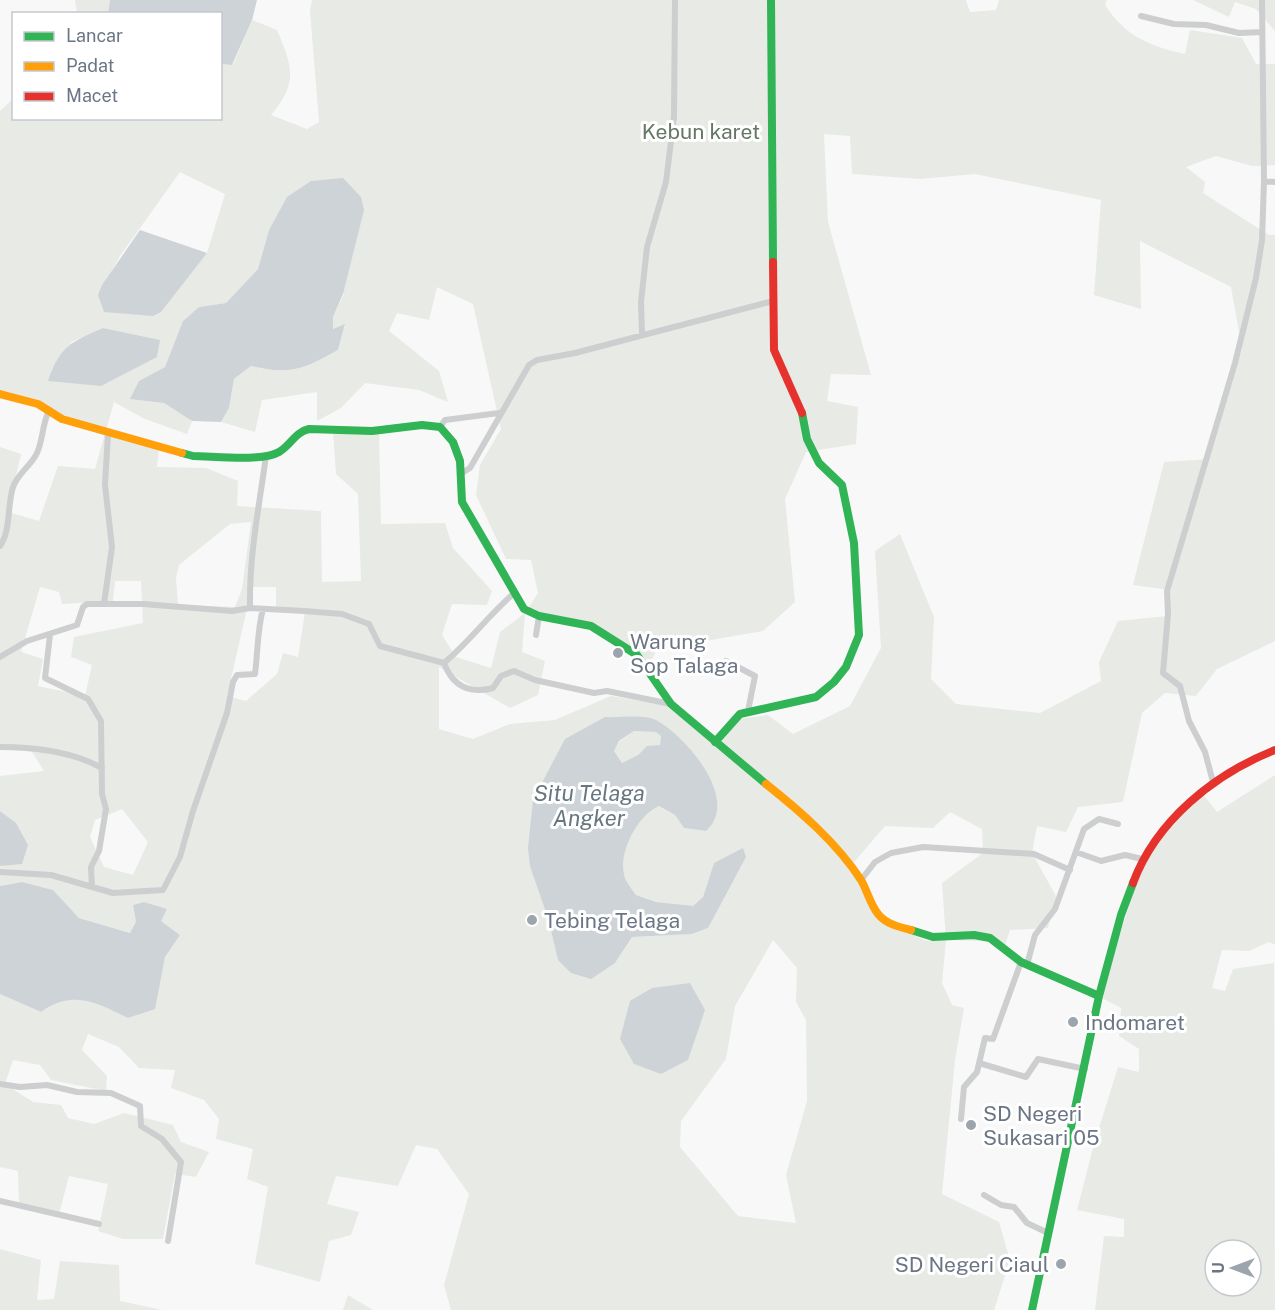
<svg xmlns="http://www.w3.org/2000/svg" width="1275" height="1310" font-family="'Public Sans',sans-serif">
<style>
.green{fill:#e8eae6;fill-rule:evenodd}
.water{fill:#cdd3d6;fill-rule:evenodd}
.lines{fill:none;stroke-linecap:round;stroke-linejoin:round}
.street{stroke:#cdcecf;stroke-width:6}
.fast{stroke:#30b455;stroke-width:8}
.slow{stroke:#ff9f0a;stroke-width:8}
.jam{stroke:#e5322d;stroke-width:8}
.poi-dot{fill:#9ca4ad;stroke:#fff;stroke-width:2}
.labels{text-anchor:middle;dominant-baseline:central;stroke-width:6;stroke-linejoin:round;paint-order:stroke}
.park-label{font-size:21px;fill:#667765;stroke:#fff}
.poi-label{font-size:21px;fill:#6b7685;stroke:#fff;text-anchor:start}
.water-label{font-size:22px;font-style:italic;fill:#67777f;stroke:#fff}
</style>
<rect width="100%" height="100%" fill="#f8f8f8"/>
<path class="green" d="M75,0H110L108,13H77Z
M312,0H966L970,12L996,10L999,0H1107L1105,5C1126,37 1150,46 1185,54L1190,30L1242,38L1256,64H1275V165L1252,166L1216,156L1186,167L1205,182L1203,193L1269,235H1275V641L1217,669L1196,696L1165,693L1142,713L1123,802L1078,807L1066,832L1037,826L1032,853L1056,896L1048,928L1010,930L1004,949L987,941L946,940L942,983L952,1005L964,1008L955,1060L942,1194L999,1222L1010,1260L994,1310H451L444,1285L469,1194L437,1149L416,1145L398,1186L336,1176L327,1204L359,1212L351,1235L329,1241L320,1282L255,1264L268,1187L247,1179L253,1149L216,1139L219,1119L204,1100L171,1088L175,1070L139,1068L119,1047L88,1034L82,1050L107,1076L106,1091L51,1080L40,1065L13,1060L5,1084L33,1102L61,1105L68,1118L94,1124L124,1113L173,1125L181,1142L209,1152L196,1177L175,1174L163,1239H123L98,1231L108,1184L69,1176L59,1214L19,1204L18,1171L0,1167V994L41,1012C75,989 95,1003 128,1018L154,1008L165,957L180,935L161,921L166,909L144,902L133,905L136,922L131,933L79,918L53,890L22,882L0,886V866L2,867L16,823L0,811V776L44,771L30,749L0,750V447L21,454L8,512L39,521L58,466L95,469L106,430L0,393V111L13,99L14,118H220L221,64L233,65L252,20L277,30C292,66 299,82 271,115L307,129L319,122L310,11ZM824,134L850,136L852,174L920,179L975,174L1101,200L1094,295L1141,309L1140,241L1231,287L1242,349L1209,459L1164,462L1133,585L1169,590L1167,616L1118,621L1099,662L1101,681L1040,713L956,704L931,679L934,617L900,534L875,551L881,648L850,706L793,734L768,715L739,719L719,745L670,706L611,696L555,720L510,724L473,739L439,729V667L510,708L538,695L545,661L522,652L525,613L591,626L649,666L662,637L711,640L763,631L795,602L785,499L806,452L856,444L858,407L827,401L831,374L871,375L828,222ZM180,172L225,194L207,253L185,279L98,295L120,256ZM269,230L344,294L333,317L332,329L345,325L338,350C303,369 290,376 251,366L234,379L229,408L221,422L255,432L262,400L317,392V421L341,408L365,383L419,390L448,402L439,371L389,331L397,313L429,320L437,287L473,304L501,429L480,465L476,495L506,559L531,560L538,593L525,613L500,632L491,668L456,657L442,635L452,604L487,605L492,591L453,548L445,523L381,524L379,434L333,432L336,474L358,494L361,581L322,582L321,511L237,506L238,481L206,468L157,467L159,448L106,430L114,402L145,419L187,434L192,421L164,403L131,399L139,381L165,367L184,320L199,307L226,303L258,269ZM103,328L159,340L157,357L69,343ZM251,522L242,589L235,607L178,605L176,578L179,565L230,524ZM115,581H141L143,623L74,637L71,657L92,665L85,696L38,686L43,659L21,652L40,587L59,592L62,604L113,601ZM252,587H276V607L305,612L298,657L283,653L277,674L246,701L227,696ZM654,719L706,831L684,828L675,815L659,806C638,815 619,851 624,874C625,881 632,889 636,895L656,902L693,907L703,897L714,863L742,866L730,882L708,928L692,934L632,937L615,963L558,960L548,918L565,739ZM122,809L148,842L133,875L104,867L90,837L95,820ZM950,812L982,829L983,853L942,883L946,940L926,941L881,919L849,868L885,826L933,828ZM773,940L797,968L796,1002L806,1020L807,1101L786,1175L796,1223L738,1216L680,1147L681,1121L726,1059L735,1006Z
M1193,0H1275V31L1256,9L1235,2L1229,17Z
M634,731L656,732L661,736L660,746H647L638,755L622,763L614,751L619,742Z
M1275,775V945L1269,942L1249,951L1222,950L1212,988L1225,991L1233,969L1274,963L1275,1310H1095L1104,1236L1124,1237V1219L1077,1210L1094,1144L1118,1067L1139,1072V1049L1119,1036L1121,1008L1100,997L1144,859L1171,823L1202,793L1217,812ZM1215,1250H1251V1286H1215Z
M0,1249L41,1260L37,1300L54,1299L60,1261L119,1265L120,1301L162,1310H0Z
M348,1295L373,1310H343Z"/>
<path class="water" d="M110,0H257L252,20L232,65L221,64L220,14L108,13Z
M343,178L361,197L364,210L343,294L333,317V329L345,324L338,350C301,370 292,375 251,366L234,379L229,408L221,422L192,421L164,403L130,399L139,381L165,367L183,321L199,307L226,303L258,269L269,230L287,197L311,181Z
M140,230L207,253L161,312L153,316L104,312L98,295L102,285Z
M103,328L160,340L157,357L101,386L48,381C60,346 71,342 103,328Z
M605,717C619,718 643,714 656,720C686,736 741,800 706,831L684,828L675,815L659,806C638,815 619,851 624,874C625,881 632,889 636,895L656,902L693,906L703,897L714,863L743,848L746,857L708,928L692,934L632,937L615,963L591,979L571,973L558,960L548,918L530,866L528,848L533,800L565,739ZM634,731L656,732L661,736L660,745L647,746L638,755L622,763L614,751L619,741Z
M0,811L16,823L28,845L22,864L0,866Z
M22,882L53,890L79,918L130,933L136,922L133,905L144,902L167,909L161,921L180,935L165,957L155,1009L128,1018C96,1003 74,989 41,1012L0,994V886Z
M690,983L705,1010L688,1060L661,1074L634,1064L620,1039L630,1001L652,988Z"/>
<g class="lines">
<path class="street" d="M1141,16L1174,24L1206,25L1239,33L1262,32
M1264,181L1275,182
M642,334L641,302L647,247L666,182L674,117L675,0
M440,427L445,420L499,413
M462,473L470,468L529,365L537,360L575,353L773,301
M0,546C11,531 7,506 13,487C18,473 31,466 37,453C43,440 42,426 48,413
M104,604L112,547L105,485L108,434
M250,608C249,556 259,507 266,456
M50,635L45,678L88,699L101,721L102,794L106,809L99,851L91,867L92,887
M536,635L539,616
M0,657L27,641L77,625L83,607L87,604H143L232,611L250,608L304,611L342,614L369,624L380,646L444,663C453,687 470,694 493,688L501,676L514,671L535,680L594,693L607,691L671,704
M726,661L755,676L748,711
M444,663C469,642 488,616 513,594
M0,747C33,747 73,752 102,768
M1213,782L1205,752L1189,721L1180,686L1163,673L1168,614L1167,591L1235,363L1256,278L1262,240L1264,181L1262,0
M1076,852L1101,861L1125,855L1142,859
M0,872L51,875L113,893L163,890L180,857L193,811L227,713L233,682L237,675L255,674C258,651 257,631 263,609
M861,880L875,862L891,853L923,847L1034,854L1070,870
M1027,965L1035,935L1055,909L1084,829L1099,819L1118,824
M979,1063L1026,1077L1038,1059L1085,1069
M0,1084L20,1087L47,1085L77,1092L111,1093L140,1106L141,1126L162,1139L181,1162L168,1241
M961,1119L964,1087L977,1072L985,1038L993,1039L1021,962
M984,1195L1001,1205L1014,1207L1027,1223L1048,1233
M0,1201L99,1224"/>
<path class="fast" d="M771,0L773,262
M182,453L193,456C213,456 262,462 279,452C291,445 295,432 309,429L372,431L422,425L440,427L453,442L460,461L462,502L524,609L539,616L591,626L637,655L671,704L766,784
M715,742L740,714L816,697L834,682L846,667L859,635L854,543L842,485L819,463L807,439L802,413
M911,930L933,937L974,935L990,938L1021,962L1099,996
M1032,1310L1099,996L1121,915L1133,883"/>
<path class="slow" d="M0,394L38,404L62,419L182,453
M766,784C800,811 837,843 861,880C867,890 870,904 878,914C886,924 899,927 911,930"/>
<path class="jam" d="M773,262L774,350L802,413
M1133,883C1156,821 1214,774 1275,750"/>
</g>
<g class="poi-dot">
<circle cx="618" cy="653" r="6"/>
<circle cx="532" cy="920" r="6"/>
<circle cx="1073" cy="1022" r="6"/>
<circle cx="971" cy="1125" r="6"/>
<circle cx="1061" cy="1264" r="6"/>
</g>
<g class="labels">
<g class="park-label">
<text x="701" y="131">Kebun karet</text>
</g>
<g class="poi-label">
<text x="630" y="641">Warung<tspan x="630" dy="24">Sop Talaga</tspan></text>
<text x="544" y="920">Tebing Telaga</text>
<text x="1085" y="1022">Indomaret</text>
<text x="983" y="1113">SD Negeri<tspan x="983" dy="24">Sukasari 05</tspan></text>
<text x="1049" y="1264" text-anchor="end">SD Negeri Ciaul</text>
</g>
<g class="water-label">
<text x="589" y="793">Situ Telaga<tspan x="589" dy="25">Angker</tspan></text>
</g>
</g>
<rect x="12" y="12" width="210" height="108" fill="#ffffff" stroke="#c4c8ce" stroke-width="1.5"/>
<rect x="24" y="32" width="30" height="9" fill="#30b455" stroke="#c4c8ce" stroke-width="1.5"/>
<text x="66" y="42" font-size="18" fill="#6b7685">Lancar</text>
<rect x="24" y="62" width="30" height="9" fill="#ff9f0a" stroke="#c4c8ce" stroke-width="1.5"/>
<text x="66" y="72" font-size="18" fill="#6b7685">Padat</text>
<rect x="24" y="92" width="30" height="9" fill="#e5322d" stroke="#c4c8ce" stroke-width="1.5"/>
<text x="66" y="102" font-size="18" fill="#6b7685">Macet</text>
<g transform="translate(1233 1268) rotate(270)"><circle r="28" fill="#ffffff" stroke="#c4c8ce" stroke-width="1.5"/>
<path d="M0-4.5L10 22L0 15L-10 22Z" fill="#9ca4ad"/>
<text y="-9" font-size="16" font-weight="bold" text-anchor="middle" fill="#6b7685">U</text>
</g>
</svg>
